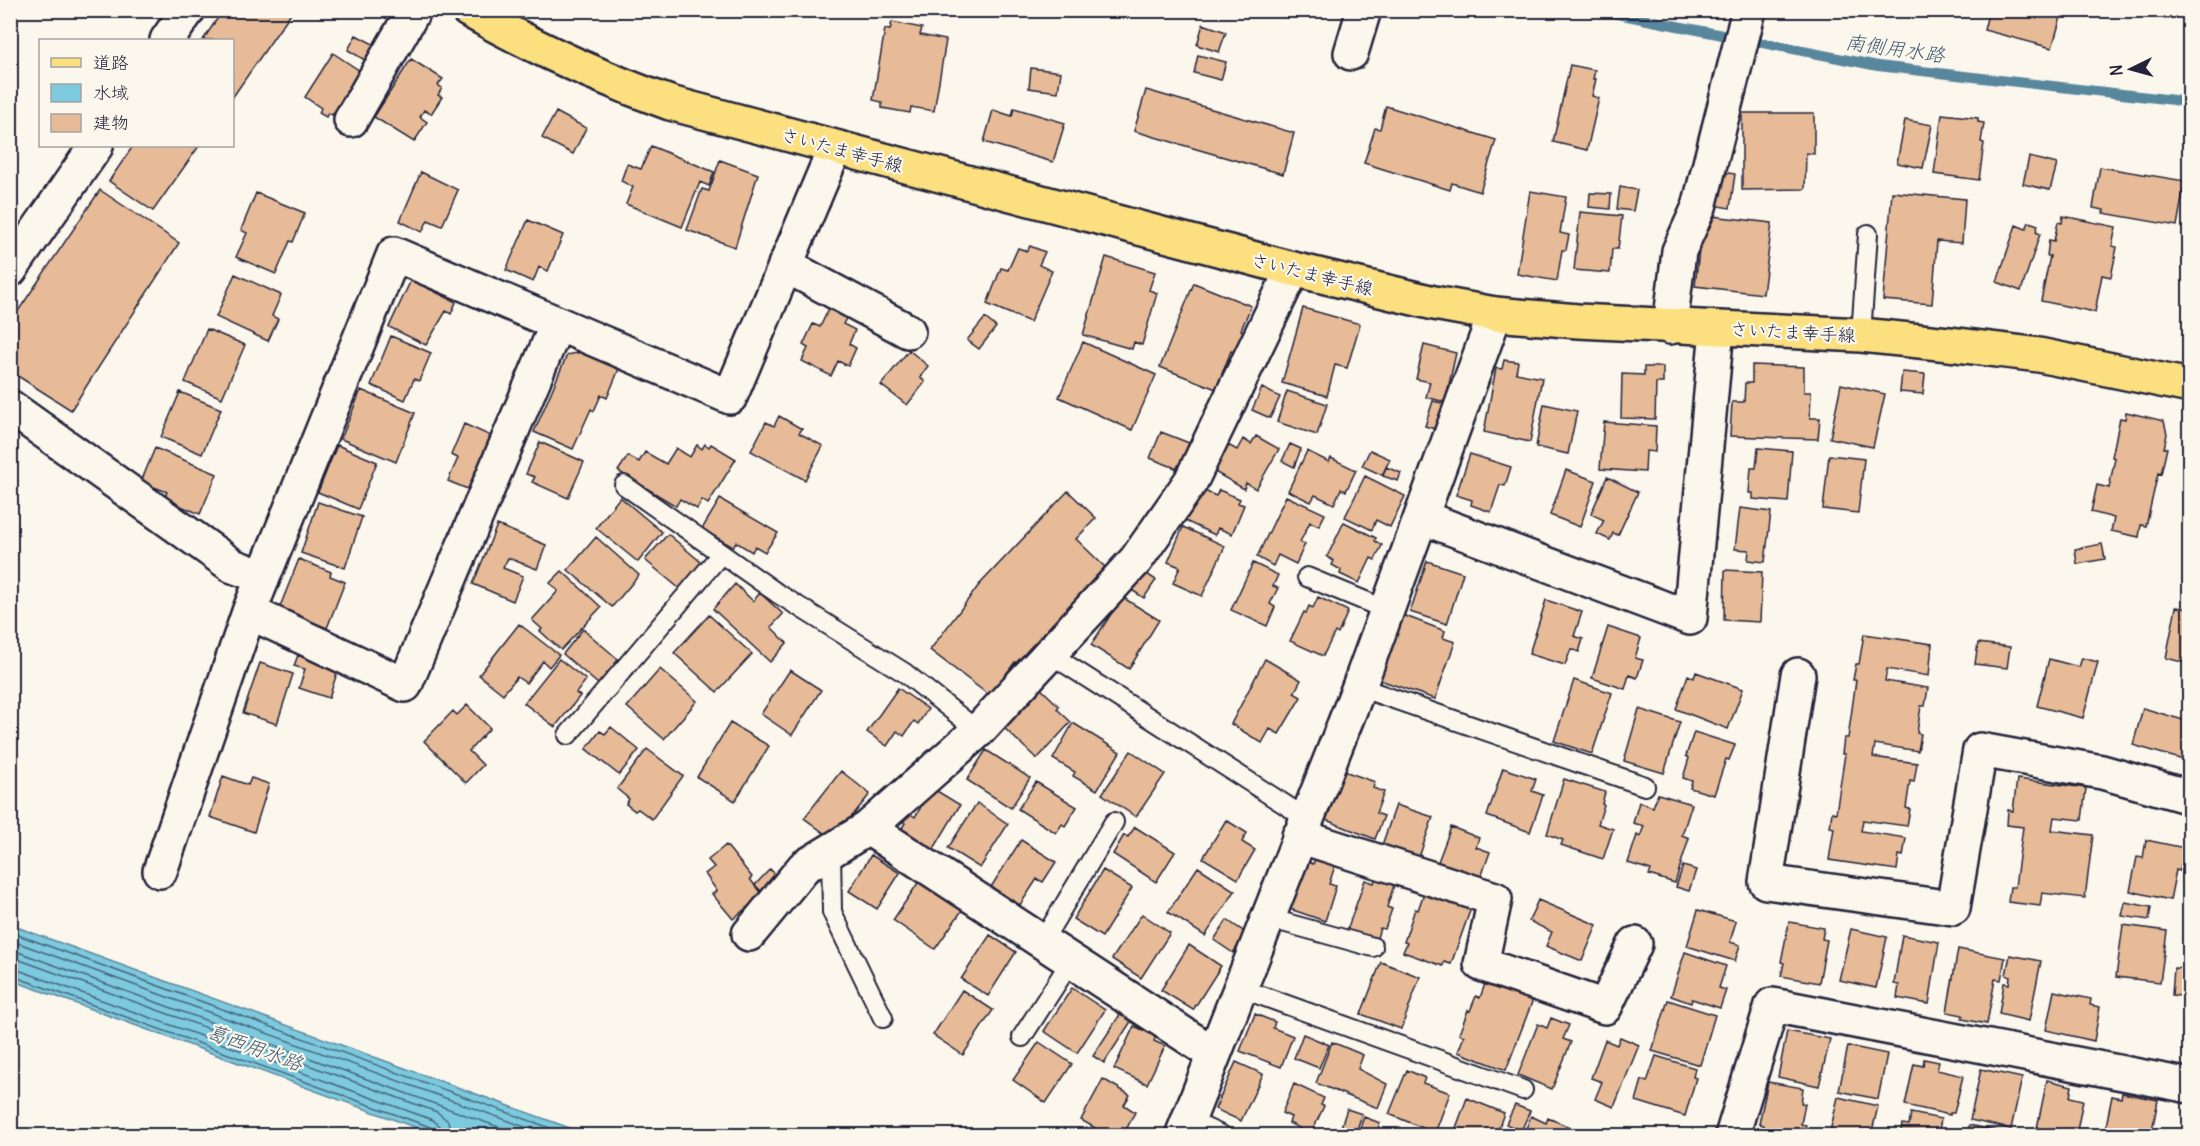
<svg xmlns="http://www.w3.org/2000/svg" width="2200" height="1146" font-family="Delius,'Klee One',sans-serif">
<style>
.water{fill:#7dc9dd;stroke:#59869c;stroke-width:1.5}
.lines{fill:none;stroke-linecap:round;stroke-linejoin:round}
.shore{stroke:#46657c;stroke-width:1.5}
.stream{stroke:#59869c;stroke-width:10}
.building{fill:#e7bb97;stroke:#22223b;stroke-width:1.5}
.lane-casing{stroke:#22223b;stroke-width:22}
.street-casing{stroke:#22223b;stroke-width:38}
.primary-casing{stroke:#22223b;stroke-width:38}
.lane{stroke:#fbf7ec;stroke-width:18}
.street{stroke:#fbf7ec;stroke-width:33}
.primary{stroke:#fce080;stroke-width:33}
.labels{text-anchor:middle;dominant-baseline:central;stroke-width:4.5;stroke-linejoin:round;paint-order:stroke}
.street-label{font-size:18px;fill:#22223b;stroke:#fbf7ec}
.water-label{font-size:20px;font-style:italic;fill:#425c74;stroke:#fbf7ec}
</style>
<rect width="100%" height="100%" fill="#fbf7ec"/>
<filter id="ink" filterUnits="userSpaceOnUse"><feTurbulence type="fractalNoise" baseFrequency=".0167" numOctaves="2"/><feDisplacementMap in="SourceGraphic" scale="12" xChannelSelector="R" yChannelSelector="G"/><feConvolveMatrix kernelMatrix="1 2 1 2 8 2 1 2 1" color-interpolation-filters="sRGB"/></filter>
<g filter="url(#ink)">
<path class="water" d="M11,925L589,1135H436L11,980Z"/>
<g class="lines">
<path class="shore" d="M10,932L572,1136
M10,940L550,1136
M10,949L523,1136
M10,958L20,960L437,1112L448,1121L451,1136
M10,967L433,1120L440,1126L442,1136
M10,975L430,1127L434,1131L435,1136"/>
<path class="stream" d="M1046,10H1061
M1597,10L1878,66L2174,100L2190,103"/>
</g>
<path class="building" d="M223,10H293L232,98V40H203Z
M1989,10H2055L2054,15L2061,17L2052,48L1984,30Z
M892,22L922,28L920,35L946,40L934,111L911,107L910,113L882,108V102L873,100L885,29L890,30Z
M1203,24L1226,32L1219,52L1197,45Z
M356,35L377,46L368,62L348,50Z
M333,53L360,71L332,115L328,113L326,117L319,113L321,108L305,97Z
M1198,55L1226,62L1221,80L1194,73Z
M411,59L443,79L438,85L442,88L438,95L442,97L431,114L424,110L420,117L427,122L414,142L374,117Z
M1570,65L1595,70L1593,79H1596L1592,96L1599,98L1587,150L1553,142Z
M1031,68L1061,72L1058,92L1029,88Z
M1146,90L1294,133L1283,174L1134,131Z
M1386,106L1496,140L1480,192L1452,183L1450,190L1364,163L1375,128L1380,129Z
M1014,108L1065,123L1053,162L984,142L993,110L1012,116Z
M556,112L586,128L573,154L542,138Z
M1742,113H1814V154L1806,153L1805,189L1742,190Z
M1942,114L1978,118V122L1984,123L1981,142L1984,143L1979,180L1934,174Z
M1905,120L1932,125L1923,168L1897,163Z
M133,146H199L153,211L109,181Z
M651,146L714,172L709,186L700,182L682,227L626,204L633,187L621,181L627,164L641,169Z
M2029,157L2057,164L2050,190L2023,184Z
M720,160L758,174L735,247L687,230L702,189L709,191Z
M2100,167L2185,181L2177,226L2103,213L2104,210L2093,208Z
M1717,171L1735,174L1730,208L1712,205Z
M421,172L458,190L442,226L428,220L422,232L400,221Z
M1620,187L1637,190L1633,211L1617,209Z
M100,190L179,243L71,410L10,371V323Z
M1530,191L1566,197L1560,233L1569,235L1566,250H1562L1557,281L1517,274Z
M1892,192L1965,199L1962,243L1937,241L1932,304L1883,300Z
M256,193L305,213L293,242L290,241L276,274L236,257L247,233L241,230Z
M1590,193L1611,194L1610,209L1589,207Z
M1580,212L1622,216L1618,249H1612L1610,273L1574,270Z
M1703,215L1772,223L1763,294L1695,286Z
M2063,216L2116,227L2112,246L2117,247L2111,277L2102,275L2095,312L2041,301L2050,256H2047L2049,240L2054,241L2058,222L2062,223Z
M528,220L563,235L548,271L539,267L533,282L506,270Z
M2029,222L2038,225L2036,232L2040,234L2021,291L1997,282L2016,225L2026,229Z
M1030,246L1045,252L1039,265L1052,271L1030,322L987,304L1001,268L1008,270L1018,248L1027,251Z
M1106,257L1155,272L1149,290L1157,293L1142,345L1134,342L1132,349L1083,335Z
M235,274L281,295L272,316L278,319L268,341L216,317Z
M411,280L456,302L451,314L446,311L426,345L389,327Z
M1194,283L1251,306L1241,330L1244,331L1235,353L1231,351L1216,389L1160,367Z
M831,304L849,313L843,324L855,330L849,344L856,348L848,366L838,361L831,376L802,361L808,348L803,345L813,324L820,327Z
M1303,308L1360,324L1347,368L1335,365L1327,396L1282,383Z
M985,318L996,327L979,349L967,340Z
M207,329L245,345L222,398L185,382Z
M391,336L431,353L419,381L414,379L405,400L371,385Z
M1083,342L1156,375L1132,430L1059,397Z
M1424,345L1456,353L1445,402L1426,397L1430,382L1416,379Z
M909,350L928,366L920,377L925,382L907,405L881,385Z
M581,352L619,369L607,398L601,395L594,411L591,409L573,449L534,432L567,355Z
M1504,360L1518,362L1516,373L1542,378L1530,442L1484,432L1496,368L1502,369Z
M1752,365L1804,367V392H1811L1810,418H1820L1818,439L1730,436L1732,402H1744L1745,383H1752Z
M1644,367H1663V383H1656L1655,419L1621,418L1622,374L1644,375Z
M1902,372L1925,374L1923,394L1900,392Z
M1841,384L1885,394L1873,447L1830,438Z
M1262,388L1280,397L1270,418L1252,410Z
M361,390L415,413L396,462L341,439Z
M1287,391L1327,404L1317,435L1277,422Z
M180,392L221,409L202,454L161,437Z
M1433,401L1446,404L1438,430L1425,426Z
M1544,404L1577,411L1568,454L1536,447Z
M2126,412L2164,421L2167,434L2164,448H2167L2161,474L2158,473L2146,526L2141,525L2139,537L2111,531L2114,518L2091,512L2097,485L2109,488L2115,458L2112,457L2120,418L2125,419Z
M779,416L802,429L799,433L823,446L805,480L751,451L766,422L774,426Z
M1604,422L1656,426L1655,452L1646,451L1645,472L1600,469Z
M464,424L491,436L488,442L490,443L470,490L448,481L458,458L451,455Z
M1161,432L1189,443L1178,469L1150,458Z
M1256,436L1279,449L1256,489L1246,483L1244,489L1213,471L1228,445L1237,450L1243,439L1251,444Z
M540,442L584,462L568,498L532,482L535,477L526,474Z
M705,444L709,447L711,444L736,459L708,504L702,500L697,509L680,499L676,506L618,471L628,456L639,462L645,452L666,464L676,448L690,457L697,445L702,449Z
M1290,444L1301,449L1294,467L1282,461Z
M337,445L377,462L358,509L318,492Z
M155,448L217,474L200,514L164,499L167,492L141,482Z
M1758,448L1792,451L1788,502L1753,499V493H1749L1751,468H1756Z
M1370,450L1390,459L1382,475L1362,466Z
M1307,451L1329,462L1331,458L1356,470L1346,491L1341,489L1334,504L1315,495L1311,502L1288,491Z
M1470,454L1511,467L1505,486L1500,485L1491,512L1471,505L1472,500L1456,495Z
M1829,455L1864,459L1858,513L1823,509Z
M1386,467L1401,473L1398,481L1383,476Z
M1566,470L1596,481L1580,527L1550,515Z
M1365,476L1405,496L1390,527L1376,520L1372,530L1345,517Z
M1607,477L1638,492L1618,535L1613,533L1610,540L1597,534L1604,520L1591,514Z
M1202,490L1216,496L1219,490L1240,499L1238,503L1244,505L1232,534L1218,528L1215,535L1183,520Z
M1068,491L1096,518L1076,539L1107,569L1016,663L1015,662L990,696L930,650L979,585Z
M1286,496L1325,514L1319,526L1310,522L1300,542L1305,544L1296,564L1278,555L1273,566L1257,557Z
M620,497L662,532L638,562L596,528Z
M720,499L778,533L765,552L755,546L752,552L736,542L733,547L702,529Z
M318,502L362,517L345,568L301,553Z
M1740,508L1771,512L1765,562L1748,560L1749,550L1735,549Z
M1344,522L1376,538L1375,541L1382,545L1375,560L1371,558L1359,583L1340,574L1341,570L1332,565L1334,561L1327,557Z
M497,525L546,545L537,569L508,558L503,568L523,576L513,601L473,584Z
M1183,527L1225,546L1202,596L1173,583L1180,567L1168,562Z
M668,534L702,563L680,589L645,560Z
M596,537L639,575L612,607L568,570Z
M2102,544L2105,559L2077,564L2075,549Z
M299,559L331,572L330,576L345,582L327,628L279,609Z
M1427,561L1463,573L1447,624L1410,612Z
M1253,563L1278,575L1273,586L1278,588L1270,604L1275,607L1267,626L1231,610Z
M1725,570L1762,572L1760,622L1724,620Z
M562,571L601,607L561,650L540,631L542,629L532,620L558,591L550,583Z
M1142,571L1156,580L1144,598L1130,589Z
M735,584L753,601L760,593L783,614L771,627L787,643L770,662L713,609Z
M1122,597L1159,620L1129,669L1091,645Z
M1318,597L1348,611L1338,634L1335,632L1323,656L1290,641L1304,612L1306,613L1309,606L1313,608Z
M1546,600L1582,612L1574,636L1583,639L1579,652L1571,649L1565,665L1529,654Z
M2176,607L2190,609V664L2166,658Z
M1400,614L1445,631L1443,638L1455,642L1435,699L1377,679Z
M709,615L752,654L717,692L674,653Z
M519,624L559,655L549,667L543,661L526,683L517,677L503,694L479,675Z
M1608,627L1641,638L1635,658L1643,660L1637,678L1629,675L1625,689L1592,678Z
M583,629L619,660L598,684L563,654Z
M1864,634L1932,644L1929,676L1887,669L1885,681L1928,688L1925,706H1921L1917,733L1921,734L1918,751L1875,744L1873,757L1917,763L1914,782L1910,781L1906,808L1910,809L1907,826L1863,820L1861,831L1906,838L1903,856L1899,855L1897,870L1829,860L1834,828L1830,827L1832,812L1836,813L1845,754H1842L1844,738H1848L1856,680H1853L1856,664H1859Z
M1978,643L2010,647L2007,668L1975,664Z
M298,655L337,673L329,698L299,688L305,669L294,666Z
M2082,658L2098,662L2083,718L2037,706L2049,659L2079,667Z
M559,659L586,680L576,693L580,696L555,727L524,703Z
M1265,659L1301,680L1294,693L1301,697L1279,734L1270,729L1262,743L1231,724Z
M260,663L293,674L277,724L243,713Z
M660,669L697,701L664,739L627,707Z
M790,670L821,690L792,735L761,714Z
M1696,672L1743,689L1728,729L1676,709L1688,675L1694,678Z
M1574,680L1612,693L1592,754L1554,741Z
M1037,685L1059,706L1057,709L1071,722L1037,759L1001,725Z
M898,688L928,709L918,724L914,721L904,736L897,731L887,746L867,732Z
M467,705L490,728L469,751L483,765L466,783L424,741L453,711L457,715Z
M2143,708L2190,722V762L2133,745Z
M1639,709L1680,722L1664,773L1624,761Z
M730,723L769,746L735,801L697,777Z
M1073,723L1120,752L1097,790L1073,776L1075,772L1053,759Z
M611,727L639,750L619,775L586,749L600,731L605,734Z
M1694,732L1735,745L1729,760L1726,759L1714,795L1690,788L1692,781L1683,778L1689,758L1686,756Z
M647,749L683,776L652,819L638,809L635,811L626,804L629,799L617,789Z
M986,750L1030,778L1011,808L967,780Z
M1131,751L1165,774L1136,817L1102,794Z
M1503,768L1536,779L1532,791L1543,795L1530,832L1487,816Z
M841,771L870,794L841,830L836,826L828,836L804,818Z
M1344,771L1375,782L1373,788L1384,792L1376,813L1384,816L1375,839L1326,820Z
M223,776L248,785L251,778L269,784L254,832L210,817Z
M1564,779L1605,792L1602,804L1604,805L1598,824L1613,829L1603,859L1561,845L1563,840L1547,834Z
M2017,779L2086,788L2082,820L2054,817L2052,830L2093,835L2085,898L2042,893L2040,906L2008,902L2010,887H2015L2023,827L2007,825L2008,810L2013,811Z
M1036,782L1077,807L1065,826L1062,824L1056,833L1018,809Z
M932,788L960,805L932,852L899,833L905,823L903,821L908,812L915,817Z
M1658,794L1692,804L1682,835L1689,838L1675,883L1649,875L1651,870L1628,863L1637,835L1640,837L1644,826L1633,823L1639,802L1653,807Z
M977,803L1008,824L980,868L948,848Z
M1396,805L1433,817L1418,860L1381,848Z
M1226,820L1247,833L1242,842L1255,850L1238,879L1203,858Z
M1135,827L1175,852L1156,882L1113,854L1124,835L1128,837Z
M1451,827L1479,838L1476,847L1490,852L1479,883L1436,867Z
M1021,840L1056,862L1043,882L1037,879L1020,905L991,887Z
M2146,840L2185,848L2180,871L2176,870L2170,900L2130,891L2137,857L2143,858Z
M726,845L752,877L750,879L762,895L733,919L712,894L717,891L705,874L714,867L708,860Z
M871,855L900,873L877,909L849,891Z
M1316,857L1336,863L1329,884L1336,886L1325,921L1290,909L1306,861L1313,864Z
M1683,866L1696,870L1689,891L1676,887Z
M1198,867L1235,891L1205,936L1168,912Z
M770,869L780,879L765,895L755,885Z
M1103,870L1132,888L1102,937L1073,919Z
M1377,875L1395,882L1387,907L1392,909L1385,929L1380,928L1376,941L1347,930L1365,880L1374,883Z
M920,880L963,909L935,949L893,920Z
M1424,893L1471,908L1451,964L1444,962L1443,966L1403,952L1407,943L1404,942L1415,909L1418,910Z
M1538,900L1597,925L1582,961L1546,946L1552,932L1529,921Z
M2125,902L2151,907L2149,920L2122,916Z
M1698,910L1736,921L1730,942L1740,945L1735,961L1687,946Z
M1142,914L1170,933L1141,978L1112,959Z
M1227,920L1246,933L1233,953L1214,940Z
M1789,922L1824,928L1822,939L1827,940L1819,983L1781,976L1784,963L1781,962Z
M2123,925L2167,931L2160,982L2116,977Z
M1851,929L1887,937L1876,988L1839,980Z
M990,935L1016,952L988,996L961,979Z
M1902,935L1939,942L1929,1004L1897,998L1899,985L1894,984Z
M1189,945L1221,966L1193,1010L1161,990Z
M1958,949L2005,958L2001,980L1995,979L1987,1024L1962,1019L1963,1015L1947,1012Z
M1685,952L1726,966L1719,988L1726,990L1720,1008L1692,999L1691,1003L1671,996Z
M2010,955L2041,961L2029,1021L1999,1014L2004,983L2009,984L2010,977L2006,975Z
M1381,962L1420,977L1401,1029L1361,1014Z
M2174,968L2190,969V997L2172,995Z
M1487,978L1534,997L1506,1070L1458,1052L1464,1036L1459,1034L1468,1010L1470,1011L1476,996L1480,998Z
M1072,988L1105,1010L1077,1053L1044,1031Z
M962,990L993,1010L963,1055L933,1035Z
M2054,991L2091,999L2090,1005L2100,1007L2094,1041L2046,1030Z
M1668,1000L1715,1015L1700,1065L1652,1051Z
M1121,1013L1132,1020L1104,1063L1093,1056Z
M1255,1014L1275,1022L1273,1028L1293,1036L1281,1067L1240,1051Z
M1551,1018L1569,1025L1563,1039L1571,1042L1552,1089L1518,1075L1538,1024L1547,1028Z
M1134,1026L1156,1036L1154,1041L1165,1046L1147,1084L1114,1069Z
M1787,1031L1830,1039L1819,1086L1778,1077Z
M1303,1034L1329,1045L1319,1068L1294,1058Z
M1620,1037L1639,1045L1614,1107L1595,1099L1602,1082L1591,1078L1605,1040L1617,1045Z
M1039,1042L1072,1064L1046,1103L1013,1080Z
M1332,1042L1363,1055L1358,1069L1387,1084L1378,1108L1316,1083Z
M1848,1046L1887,1054L1878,1099L1839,1091Z
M1656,1056L1695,1068L1693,1077L1696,1078L1685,1116L1636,1101L1642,1080L1647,1082Z
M1924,1059L1939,1062L1937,1070L1963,1076L1954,1113H1950V1115L1905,1105L1914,1064L1923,1066Z
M1236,1062L1263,1074L1241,1121L1215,1109Z
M1981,1069L2022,1078L2011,1129L1970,1120Z
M1407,1070L1425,1078L1423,1083L1450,1093L1435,1133L1389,1114Z
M1103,1079L1130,1095L1124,1105L1135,1112L1123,1136H1109L1081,1120Z
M2047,1080L2072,1086L2070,1097L2083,1100L2076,1136H2049L2036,1133Z
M1768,1082L1803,1088L1801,1103L1805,1104L1801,1124L1806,1125L1804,1136L1763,1135L1764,1125L1759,1124Z
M1294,1084L1324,1098L1321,1105L1324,1106L1311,1134L1289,1123L1291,1117L1282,1113Z
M2122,1093L2158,1100L2151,1136H2104L2112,1096L2121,1098Z
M1838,1097L1878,1106L1871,1136H1829Z
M1467,1098L1504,1113L1496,1136H1453Z
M1515,1105L1530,1111L1521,1131L1506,1124Z
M1347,1109L1362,1114L1355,1136H1338Z
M1911,1113L1941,1119L1938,1136H1900L1902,1124L1909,1125Z
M1531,1116L1546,1123L1548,1118L1581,1132L1579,1136H1523Z
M1364,1117L1380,1123L1376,1136H1357Z
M1969,1125L2012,1134V1136H1967Z
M1633,1130L1652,1136H1631Z"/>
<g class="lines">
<defs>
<path id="lane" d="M1861,335L1868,234
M624,485L777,593L905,673L978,731
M1307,577L1387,610
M1050,654L1306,818
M1359,687L1645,786
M568,735L721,554
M831,850L832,912L883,1018
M1268,918L1373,947
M1042,942L1114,822
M1240,988L1523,1090
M1022,1037L1071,961
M1188,1120L1223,1136"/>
<path id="street" d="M167,40L188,10
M1351,53L1364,10
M351,120L414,10
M785,265L908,331
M10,270L96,146
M1670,327L1679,251L1699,207L1749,10
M10,407L233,566L263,577
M1421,517L1690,618L1717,329
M249,612L405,685L557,324
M1798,675L1766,882L1953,908L1980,750L2102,772L2190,797
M868,828L1214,1054
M1299,836L1495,899L1481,964L1605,1007L1635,944
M160,871L249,612L394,254L730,397L835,148
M749,934L804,867L868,828L978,731L1136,560L1191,481L1293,269
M1182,1136L1359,687L1495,314
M1732,1136L1772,1005L2190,1086"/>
<path id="primary" d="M468,10C533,47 600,78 670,103L1293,269L1434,303L1495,314L1578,321L1861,335L1949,344L2039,355L2190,386"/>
</defs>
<use href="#lane" class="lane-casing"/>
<use href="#street" class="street-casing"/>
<use href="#primary" class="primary-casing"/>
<use href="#lane" class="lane"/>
<use href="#street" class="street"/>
<use href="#primary" class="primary"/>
</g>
</g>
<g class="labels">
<g class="street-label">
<text transform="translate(842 150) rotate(15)">さいたま幸手線</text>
<text transform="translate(1312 274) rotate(14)">さいたま幸手線</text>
<text transform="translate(1793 332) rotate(3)">さいたま幸手線</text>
</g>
<g class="water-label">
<text transform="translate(1895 48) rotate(8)">南側用水路</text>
<text transform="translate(255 1047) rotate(20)">葛西用水路</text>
</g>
</g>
<rect width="2200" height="1146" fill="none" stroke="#fbf7ec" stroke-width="36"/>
<rect x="18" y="18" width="2164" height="1110" fill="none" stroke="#22223b" stroke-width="2" filter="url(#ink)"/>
<rect x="39" y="39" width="195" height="108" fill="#fbf7ec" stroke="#a4a2a5" stroke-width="1.5"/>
<rect x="51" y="58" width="30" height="9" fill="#fce080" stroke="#a4a2a5" stroke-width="1.5"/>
<text x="93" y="69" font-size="18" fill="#22223b">道路</text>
<rect x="51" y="84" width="30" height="18" fill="#7dc9dd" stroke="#a4a2a5" stroke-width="1.5"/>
<text x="93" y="99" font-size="18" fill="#22223b">水域</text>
<rect x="51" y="114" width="30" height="18" fill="#e7bb97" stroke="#a4a2a5" stroke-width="1.5"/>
<text x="93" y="129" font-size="18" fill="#22223b">建物</text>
<g transform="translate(2131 69) rotate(265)" stroke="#fbf7ec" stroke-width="4.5" paint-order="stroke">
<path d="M0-4.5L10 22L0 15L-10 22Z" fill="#22223b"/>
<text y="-9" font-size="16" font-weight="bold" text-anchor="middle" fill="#22223b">N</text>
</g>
</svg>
